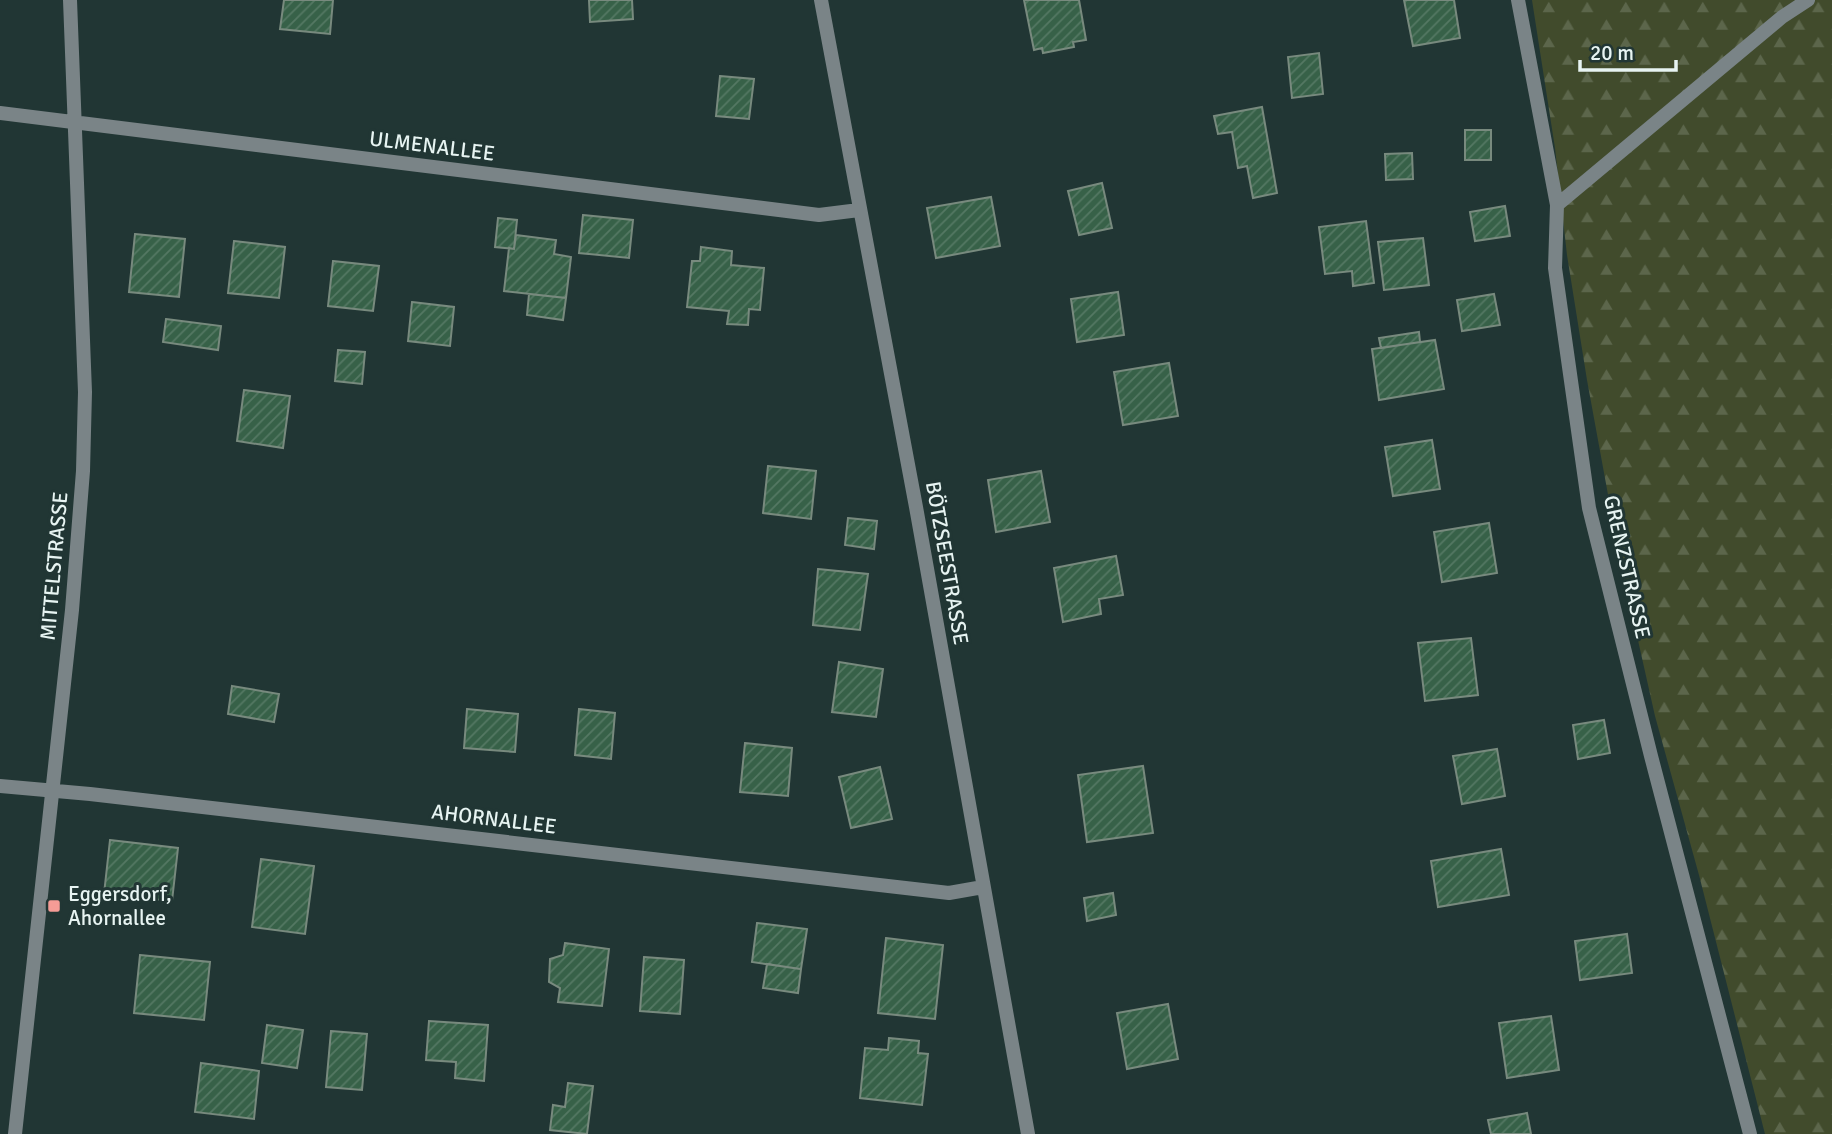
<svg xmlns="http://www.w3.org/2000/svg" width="1832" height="1134" font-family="Signika,sans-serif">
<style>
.forest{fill:url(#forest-firs)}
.building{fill:url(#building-hatch);stroke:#788a7e;stroke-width:2}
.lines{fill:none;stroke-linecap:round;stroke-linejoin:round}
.minor{stroke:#7a8487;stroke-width:14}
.poi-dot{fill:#f59c96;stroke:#213634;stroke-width:2.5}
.labels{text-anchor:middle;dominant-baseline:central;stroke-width:6;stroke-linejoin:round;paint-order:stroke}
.street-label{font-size:21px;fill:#e7f4f2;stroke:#213634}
.poi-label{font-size:21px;fill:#e7f4f2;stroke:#213634;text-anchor:start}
</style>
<defs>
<pattern id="forest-firs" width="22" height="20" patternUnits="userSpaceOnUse" patternTransform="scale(1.75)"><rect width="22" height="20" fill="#414b2c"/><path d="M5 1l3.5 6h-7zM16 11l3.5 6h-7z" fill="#5c664b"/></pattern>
<pattern id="building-hatch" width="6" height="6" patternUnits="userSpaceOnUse" patternTransform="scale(1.75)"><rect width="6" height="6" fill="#376148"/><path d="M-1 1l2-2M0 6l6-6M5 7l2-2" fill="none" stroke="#547863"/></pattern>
</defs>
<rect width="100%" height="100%" fill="#213634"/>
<path class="forest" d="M1532,0H1832V1134H1765L1699,875L1655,716L1620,560L1587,380L1567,255L1555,148Z"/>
<path class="building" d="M284,0H333L330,34L280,29Z
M589,0H632L633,19L590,22Z
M1024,0H1079L1086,40L1073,42L1074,47L1043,53L1042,48L1034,50Z
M1404,0H1454L1460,38L1413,46Z
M1319,53L1323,94L1292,98L1288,57Z
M720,76L754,79L749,119L716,116Z
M1262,107L1277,193L1253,198L1247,166L1238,168L1232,132L1218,134L1214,116Z
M1465,130H1491V160H1465Z
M1412,153L1413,179L1386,180L1385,154Z
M1102,183L1112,228L1079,235L1068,191Z
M991,197L1000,246L936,258L927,208Z
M1505,206L1510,236L1475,241L1470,212Z
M583,215L633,220L629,258L579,253Z
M498,218L517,220L514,249L495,247Z
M1366,221L1374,283L1353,286L1352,271L1325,274L1319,227Z
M135,234L185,239L179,297L129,292Z
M516,235L556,240L554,254L571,257L566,298L504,291L509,248L514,249Z
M1423,238L1429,285L1384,290L1378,242Z
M234,241L285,247L279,298L228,293Z
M701,247L732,251L731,265L764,268L760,310L749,309L748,325L727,324L729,311L687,307L692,261H700Z
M333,261L379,266L373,311L328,306Z
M1118,292L1124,335L1077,342L1071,299Z
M529,294L566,298L563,320L527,315Z
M1494,294L1500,325L1462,331L1457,300Z
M412,302L454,307L450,346L408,341Z
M166,319L221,326L218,350L163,342Z
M1419,332L1420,342L1381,348L1379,338Z
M1435,340L1444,389L1379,400L1372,349Z
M338,350L365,352L362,384L335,381Z
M1169,363L1178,416L1123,425L1114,372Z
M244,390L290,396L283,448L237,441Z
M1432,440L1440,489L1393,496L1385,447Z
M768,466L816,471L811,519L763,513Z
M1041,471L1050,522L996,532L988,480Z
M848,518L877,521L874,549L845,545Z
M1489,523L1497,573L1442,582L1434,532Z
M1116,556L1123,595L1099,599L1101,614L1063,622L1054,568Z
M818,569L868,574L860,630L813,625Z
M1471,638L1478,695L1425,701L1418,643Z
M839,662L883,669L876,717L832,712Z
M232,686L279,694L274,722L228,714Z
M467,709L518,714L515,752L464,748Z
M579,709L615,713L611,759L575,755Z
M1604,720L1610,753L1578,759L1573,725Z
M745,743L792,748L788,796L740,792Z
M1497,749L1505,796L1462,804L1453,756Z
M1143,766L1153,833L1087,842L1078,775Z
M880,767L892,819L851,828L839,777Z
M110,840L178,848L172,901L104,894Z
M1501,849L1509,895L1438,907L1431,861Z
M261,859L314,866L305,934L252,927Z
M1113,893L1116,915L1087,921L1084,898Z
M757,923L807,929L801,969L752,962Z
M1627,934L1632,973L1580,980L1575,941Z
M886,938L943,945L935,1019L878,1013Z
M565,943L609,949L602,1006L558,1002L560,988L549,982L550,959L563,955Z
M140,955L210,962L204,1020L134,1013Z
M644,957L684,960L680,1014L640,1011Z
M767,964L801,969L798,993L763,988Z
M1168,1004L1178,1059L1127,1069L1117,1013Z
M1551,1016L1559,1070L1507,1078L1499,1023Z
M429,1021L488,1025L484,1081L455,1078L456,1062L426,1060Z
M267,1025L303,1030L297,1068L262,1063Z
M331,1031L367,1034L362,1090L326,1087Z
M889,1038L919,1041L918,1053L928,1054L922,1105L860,1098L865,1048L888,1050Z
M201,1063L259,1071L254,1119L195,1112Z
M568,1083L593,1086L587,1134L550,1130L553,1105L565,1107Z
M1527,1113L1531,1134H1491L1488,1120Z"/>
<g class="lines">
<path class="minor" d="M821,0L916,507L1028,1134
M1518,0L1557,205L1555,268L1589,508L1651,756L1750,1134
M0,113L819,215L859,210
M1557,205L1782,17L1808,0
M0,786L90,794L949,893L983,887
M15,1134L72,610L83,471L85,392L70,0"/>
</g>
<rect class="poi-dot" x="47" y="899" width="14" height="14" rx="3.5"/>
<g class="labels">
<g class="street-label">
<text transform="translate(432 146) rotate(7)">ULMENALLEE</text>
<text transform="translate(947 563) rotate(80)">BÖTZSEESTRASSE</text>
<text transform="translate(54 566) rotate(-85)">MITTELSTRASSE</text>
<text transform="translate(1627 567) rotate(77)">GRENZSTRASSE</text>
<text transform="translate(494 819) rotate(7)">AHORNALLEE</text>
</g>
<g class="poi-label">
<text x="68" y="894">Eggersdorf,<tspan x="68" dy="24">Ahornallee</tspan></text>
</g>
</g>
<path d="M1580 60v10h96v-10" fill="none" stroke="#e7f4f2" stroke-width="3.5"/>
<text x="1590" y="60" font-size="21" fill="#e7f4f2" stroke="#213634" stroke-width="5" paint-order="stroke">20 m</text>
</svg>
